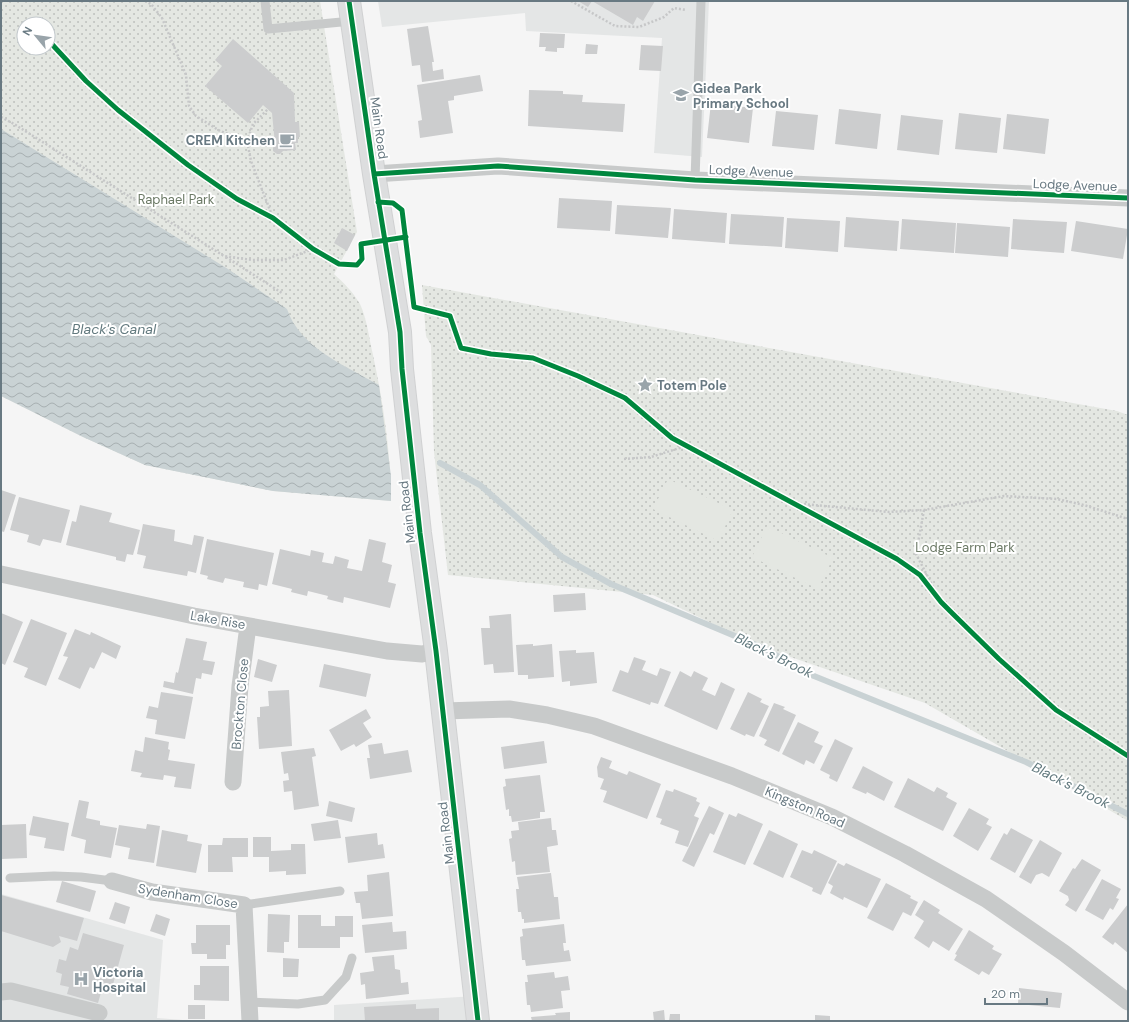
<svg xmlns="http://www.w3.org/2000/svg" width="1129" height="1022" font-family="'DM Sans',sans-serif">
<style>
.built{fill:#e4e6e6}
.park{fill:url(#park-dots);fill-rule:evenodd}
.pitch{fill:#e4e7e2}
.water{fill:url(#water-waves)}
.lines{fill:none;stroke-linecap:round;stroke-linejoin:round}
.stream{stroke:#c9d2d4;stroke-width:6}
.building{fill:#cccdce}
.primary-casing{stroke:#d0d1d2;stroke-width:24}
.path{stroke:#c6c7c8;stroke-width:2.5;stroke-dasharray:2 2;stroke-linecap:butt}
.lane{stroke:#c8caca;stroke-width:9}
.street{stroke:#c8caca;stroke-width:17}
.primary{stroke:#dddedf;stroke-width:22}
.cycleway-casing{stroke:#fff;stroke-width:8}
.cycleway{stroke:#00873e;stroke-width:5}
.labels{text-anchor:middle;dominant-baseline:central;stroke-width:4;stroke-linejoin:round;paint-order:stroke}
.poi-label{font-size:13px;font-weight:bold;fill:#687982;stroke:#fff;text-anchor:start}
.street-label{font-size:13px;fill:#687982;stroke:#fff}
.park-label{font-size:13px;fill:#6c7a66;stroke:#fff}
.water-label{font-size:14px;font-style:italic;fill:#637a7f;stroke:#fff}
</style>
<defs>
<pattern id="park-dots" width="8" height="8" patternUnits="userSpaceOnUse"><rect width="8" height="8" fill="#e4e7e2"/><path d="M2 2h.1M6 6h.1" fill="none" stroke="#bdc0bd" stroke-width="1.8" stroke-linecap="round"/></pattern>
<pattern id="water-waves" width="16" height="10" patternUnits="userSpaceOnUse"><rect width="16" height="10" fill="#c9d2d4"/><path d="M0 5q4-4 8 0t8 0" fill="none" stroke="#a7afb1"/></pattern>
</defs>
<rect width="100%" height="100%" fill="#f5f5f5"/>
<path class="built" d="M378,1H709L702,157L654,153L662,38L526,31L525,13L382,27Z
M1,894L163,940L157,1018L196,1021H1Z
M475,996L478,1021H334V1005Z"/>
<path class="park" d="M1,1H320L357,232L334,274C344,283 353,292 360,304C367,319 369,338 373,355C383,402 391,452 391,501L273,491L145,465L83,437L1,396ZM24,24H48V48H24Z
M422,285L1117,411L1128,415V821L925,703L761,647L653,595L448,575L434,452L431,345L426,336Z"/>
<path class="pitch" d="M668,479L733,510L718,541L653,509Z
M767,526L833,558L818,589L752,557Z"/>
<path class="water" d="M1,129L228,269L287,309C300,348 346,366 379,385L391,476V501L273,491L145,465L83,437L1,396Z"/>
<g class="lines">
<path class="stream" d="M440,463L480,485L562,557L611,584L761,647L814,676L1026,762L1128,814"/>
</g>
<path class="building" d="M578,1H655L643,21L637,17L633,25L592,1L588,7Z
M428,26L434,62H432L433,71L443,69L444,79L422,82L420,65L412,66L407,29Z
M540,33L565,34L564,48H557V52L545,51L546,47H539Z
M233,39L294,93L295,122H299L300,137H298V143H295L296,150L283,151L280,154H277L273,151V148L275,144L272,113L263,105L248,123L205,86L222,66L215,60Z
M586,44L598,45L597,54H585Z
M641,45L663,46L661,71L639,70Z
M480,75L483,91L454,96V100L448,101L453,133L420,138L418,121L422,120L417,85Z
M529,90L563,91V94L583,95L582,102L625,104L623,132L528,126Z
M711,103L753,108L749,143L707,138Z
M839,109L881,114L877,149L835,144Z
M776,111L818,115L814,150L772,146Z
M959,113L1001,118L997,153L955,149Z
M1007,114L1049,119L1045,154L1003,149Z
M901,115L943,120L939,155L897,150Z
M559,198L612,201L610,231L557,228Z
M617,205L671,208L668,238L615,234Z
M674,209L727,213L725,243L672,239Z
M731,214L784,217L782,247L729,244Z
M846,217L899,221L897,251L844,247Z
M787,218L840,221L838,252L785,248Z
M902,219L956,223L954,253L900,249Z
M1013,219L1067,222L1064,253L1011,249Z
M1076,221L1128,229L1123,259L1071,251Z
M957,223L1010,227L1008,257L955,253Z
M342,228L355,235L347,251L334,243Z
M1,490L16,495L4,532L1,531Z
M19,497L70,510L61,543L43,539L40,546L27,542L29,535L10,530Z
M80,505L112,513L109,522L140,530L133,555L127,554L125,562L116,560V557L66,545L72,521L76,522Z
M143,524L175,530L174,541L192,545L194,535L204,537L196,573L188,571L187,576L143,568L146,556L137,554Z
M207,539L274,553L267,586L259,584L258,590L243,587L244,582L225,578L223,583L207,579L208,576L200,574Z
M369,539L386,543L382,562L392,565L388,582L396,584L390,608L344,597L343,603L327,599L328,596L308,591L307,596L291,592L292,589L272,584L280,549L310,556L311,550L324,553L322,562L333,564L335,556L349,560L347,568L362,571Z
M585,593L586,610L554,612L553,595Z
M1,613L23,622L5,665L1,663Z
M511,614L514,672L494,673L493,664L484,665L481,628H490L489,616Z
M31,619L67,633L46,686L24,677L28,668L13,662Z
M75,629L90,635L91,632L121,646L116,659L102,652L94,669L90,667L80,689L58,679L68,657L63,656Z
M186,638L207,642L203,660L215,662L212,675L202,673L201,679L196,678L193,694L163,687L164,681L174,683L176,672L178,673Z
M533,644V646L552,644L554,677L528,679V675H518L516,645Z
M576,650V653L594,652L597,683L570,686V681L562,682L559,651Z
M634,657L646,661L642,670L657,676L660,668L671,672L658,704L651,702L650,705L612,691L620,670L628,673Z
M258,659L277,665L272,682L254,677Z
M324,664L371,674L366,697L319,687Z
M680,671L691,677L694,671L708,678L702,690L715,696L721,682L735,689L717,730L664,706Z
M289,690L292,746L259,749L257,717H260V707L269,706L268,691Z
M161,692L193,697L185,739L155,734L157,720L146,718L149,706L158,708Z
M748,692L762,699L760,702L769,706L754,737L746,734L745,736L730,729Z
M774,703L785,707L783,709L796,715L779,752L764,745L767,740L759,736Z
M366,709L371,718L363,723L372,737L356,747L354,744L341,751L329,730Z
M798,722L819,732L814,742L823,746L814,764L806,760L804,765L782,754Z
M145,737L169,742L168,749L170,750L168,760L195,764L191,789L174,787L176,777L164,775L163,780L140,777L142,773L131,771L135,750L143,752Z
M835,739L853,748L837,782L829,778L830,775L820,770Z
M544,741L547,763L504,769L501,747Z
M382,743L384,754L408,750L412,772L370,779L367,758H370L368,745Z
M314,748L316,756L312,757L319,806L294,810L292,791L284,792L283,781L289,780L288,773L284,774L281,752Z
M601,757L612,761L609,768L627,775L629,771L661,784L647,819L603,802L607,791L600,789L604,779L598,777L597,767Z
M863,766L893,782L884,801L867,792L866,794L852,788Z
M540,775L545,812H540V818L512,822L511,816H509V809L506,810L503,787L506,786L505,779Z
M908,778L934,792L937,787L948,793L946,797L957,803L943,831L894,807Z
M674,789L697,798L696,801L700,803L694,816L699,818L688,847L675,843L679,831L660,824L662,819L656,817L666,790L673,792Z
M79,800L89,802L86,818L100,821V825L117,828L111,858L84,853L86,840L71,836Z
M329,801L355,808L352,822L326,816Z
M709,806L724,813L714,835L710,833L694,867L682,861Z
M969,808L989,819L986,824L992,827L978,851L953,836Z
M738,813L763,824L745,865L713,852L729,814L736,817Z
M33,816L69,823L64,851L44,848L46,838L29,835Z
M551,818L552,830H556L558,845L547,847L550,872L516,875L515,861L512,862L509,839L512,838L511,831L519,830L518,822Z
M338,820L341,838L314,841L311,824Z
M26,824L27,858L1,859V825Z
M147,824L160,826L154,863L128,859L130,848L115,845L119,825L146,829Z
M1011,828L1033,840L1015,873L990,859L1004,833L1007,835Z
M162,830L188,835L187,841L202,844L196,873L156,866Z
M769,830L798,844L783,878L753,864Z
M377,833L378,845L383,844L385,858L348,863L345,837Z
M253,837H271V851L291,850V844H305L306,874L286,875V871L269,872V857H253Z
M223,838H248V857H232L233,872H208V845H222Z
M1040,840L1062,853L1049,877L1042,873L1036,875L1031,884L1019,877Z
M802,850L812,854L814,850L837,861L821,895L812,891L813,888L790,877Z
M1082,859L1101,870L1076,912L1065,905L1069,900L1068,896L1059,891L1073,868L1075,869Z
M838,863L844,866L846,863L881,879L867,908L844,897L843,900L830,893L833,886L828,883Z
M389,872L393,916L362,919L360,903H356L354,892L368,891L367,875Z
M551,873L554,897H558L560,919L524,923V919H522L521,912H518L516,889H519L517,877Z
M1102,879L1121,889L1116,898L1119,899L1113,910L1110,908L1103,920L1085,910Z
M62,881L96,891L90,912L56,902Z
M886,883L911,896L910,898L918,902L911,916L903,912L893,931L867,918Z
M1,895L84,918L77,941L59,936L61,942L53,947L1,931Z
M924,900L940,910L938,913L963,929L949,951L933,941L929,948L914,938L924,921L915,915Z
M115,902L130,907L125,924L109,919Z
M1128,904V953L1115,942L1113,945L1102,937Z
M156,914L170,919L165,936L150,931Z
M268,914L290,915L289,942H284V953L267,952Z
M298,915H321V926H335V916H353V937H340V948H298Z
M392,922L393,932L406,931L407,949L365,953L362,925Z
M564,924L566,943H563L564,951L569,950L571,961L526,966L525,960H522L521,949L520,937L523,936L522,929Z
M196,925H230V945H226V959H207V954H192L191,943H196Z
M969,930L994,946L992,949L1002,954L989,975L982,971L979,975L954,960L957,955L955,954Z
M83,933L124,945L112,988L105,985L104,989H102L98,1003L67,994L69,987L60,985L62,974L56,972L59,959L66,961L70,947L78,950Z
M394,955L395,969L400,970L401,983L408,982L409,994L366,999L365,984L361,985L360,973L374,971L372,957Z
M283,958L299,959L298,977H283Z
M200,966H229V1001L194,1000V985H200Z
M554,972L555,978L568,976L570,990L561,991L563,1008L531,1012L530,1005H527L525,982H528L527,975Z
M1019,988L1062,993L1060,1008L1018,1004Z
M416,1004V1009L439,1008V1021H365L364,1007Z
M188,1005H205V1019H188Z
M664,1010L665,1021H654L653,1012Z
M570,1012V1021H532L531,1017L556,1015L555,1013Z
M670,1014H680V1021H669Z
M815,1015L830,1016V1021H815Z"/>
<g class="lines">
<defs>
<path id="primary" d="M349,1L374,174L400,332L402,369L420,533L436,651L478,1021"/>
</defs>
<use href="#primary" class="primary-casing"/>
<path class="path" d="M145,1L151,4L162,18L186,75L189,106L196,116L220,131L247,141L251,161L273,218
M571,1L615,26L639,27L664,17L674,8L686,10
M1,117L14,124L224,256L252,260H284L313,249
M247,141L253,124L268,109
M226,257L282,293
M624,459L651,457L686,446
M792,503L889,512L924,510L1004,496L1057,499L1084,505L1128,519
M924,510L916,554L941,602"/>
<path class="lane" d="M265,1L268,29L352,21
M695,180L701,1
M10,878L54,876L81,877L112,881
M244,905L340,891
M250,1002L298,1004L325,1000L346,977L352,958"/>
<path class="street" d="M374,174L498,166L695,180L1128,198
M1,574L194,616L387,651L422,654L436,651
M443,711L509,709L547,715L594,726L732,776L832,817L905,854L986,899L1064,953L1128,1002
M233,782L240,686L248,626
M112,881L152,892L244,905L250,1021
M1,992L11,991L99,1013"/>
<use href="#primary" class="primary"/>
<defs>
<path id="cycleway" d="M349,1L374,174L400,332L402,369L420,533L436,651L478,1021
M48,40L86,81L118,110L188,165L237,199L273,218L313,249L339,264L357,265L362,259L361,244L406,237
M374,174L498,166L695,180L1128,198
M378,202L393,203L402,210L414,307L450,316L461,348L491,354L533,358L578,376L625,398L672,438L897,559L920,575L941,602L953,614L999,659L1056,710L1128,756"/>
</defs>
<use href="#cycleway" class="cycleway-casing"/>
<use href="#cycleway" class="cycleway"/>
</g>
<defs>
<symbol id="school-bare" viewBox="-9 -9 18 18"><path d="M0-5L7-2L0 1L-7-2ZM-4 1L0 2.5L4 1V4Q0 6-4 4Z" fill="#99a4aa" stroke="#fff" stroke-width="2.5" paint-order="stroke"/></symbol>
<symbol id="cafe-bare" viewBox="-9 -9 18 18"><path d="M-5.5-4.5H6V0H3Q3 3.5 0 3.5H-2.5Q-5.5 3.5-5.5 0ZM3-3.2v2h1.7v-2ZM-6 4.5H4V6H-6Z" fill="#99a4aa" stroke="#fff" stroke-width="2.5" paint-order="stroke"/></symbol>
<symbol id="sight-bare" viewBox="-9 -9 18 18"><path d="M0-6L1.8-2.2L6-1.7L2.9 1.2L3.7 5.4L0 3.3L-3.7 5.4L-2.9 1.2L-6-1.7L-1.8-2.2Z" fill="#99a4aa" stroke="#fff" stroke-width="2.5" paint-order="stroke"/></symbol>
<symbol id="hospital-bare" viewBox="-9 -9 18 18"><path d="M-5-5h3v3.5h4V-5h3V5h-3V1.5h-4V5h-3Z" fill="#99a4aa" stroke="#fff" stroke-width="2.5" paint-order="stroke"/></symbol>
</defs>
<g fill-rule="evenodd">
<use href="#school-bare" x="670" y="84" width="22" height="22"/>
<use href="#cafe-bare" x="276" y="129" width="22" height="22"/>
<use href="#sight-bare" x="634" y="374" width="22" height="22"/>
<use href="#hospital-bare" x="70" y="968" width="22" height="22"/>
</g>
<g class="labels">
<g class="poi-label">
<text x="693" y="88">Gidea Park<tspan x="693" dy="15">Primary School</tspan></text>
<text x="275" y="140" text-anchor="end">CREM Kitchen</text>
<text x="657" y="385">Totem Pole</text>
<text x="93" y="972">Victoria<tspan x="93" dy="15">Hospital</tspan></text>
</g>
<g class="street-label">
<text transform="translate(379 128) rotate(82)">Main Road</text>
<text transform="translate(751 171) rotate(2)">Lodge Avenue</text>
<text transform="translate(1075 185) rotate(2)">Lodge Avenue</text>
<text transform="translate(407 512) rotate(-97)">Main Road</text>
<text transform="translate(218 620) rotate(10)">Lake Rise</text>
<text transform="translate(240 704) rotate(-85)">Brockton Close</text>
<text transform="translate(805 807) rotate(23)">Kingston Road</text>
<text transform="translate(446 833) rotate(-97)">Main Road</text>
<text transform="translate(188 896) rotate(9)">Sydenham Close</text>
</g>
<g class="park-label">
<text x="176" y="199">Raphael Park</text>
<text x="965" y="547">Lodge Farm Park</text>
</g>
<g class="water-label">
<text x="114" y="329">Black's Canal</text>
<text transform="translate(774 655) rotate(26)">Black's Brook</text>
<text transform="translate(1071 785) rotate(27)">Black's Brook</text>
</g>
</g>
<rect width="1129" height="1022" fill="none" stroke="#687982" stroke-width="4"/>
<g transform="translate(36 36) rotate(299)"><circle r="19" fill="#ffffff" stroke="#c3c9cd"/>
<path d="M0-3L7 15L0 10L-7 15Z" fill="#99a4aa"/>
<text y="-6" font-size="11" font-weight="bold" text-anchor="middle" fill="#687982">N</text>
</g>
<path d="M985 998v6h62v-6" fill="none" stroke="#687982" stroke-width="2"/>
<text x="991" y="998" font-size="12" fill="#687982" stroke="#ffffff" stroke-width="3" paint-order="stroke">20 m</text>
</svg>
